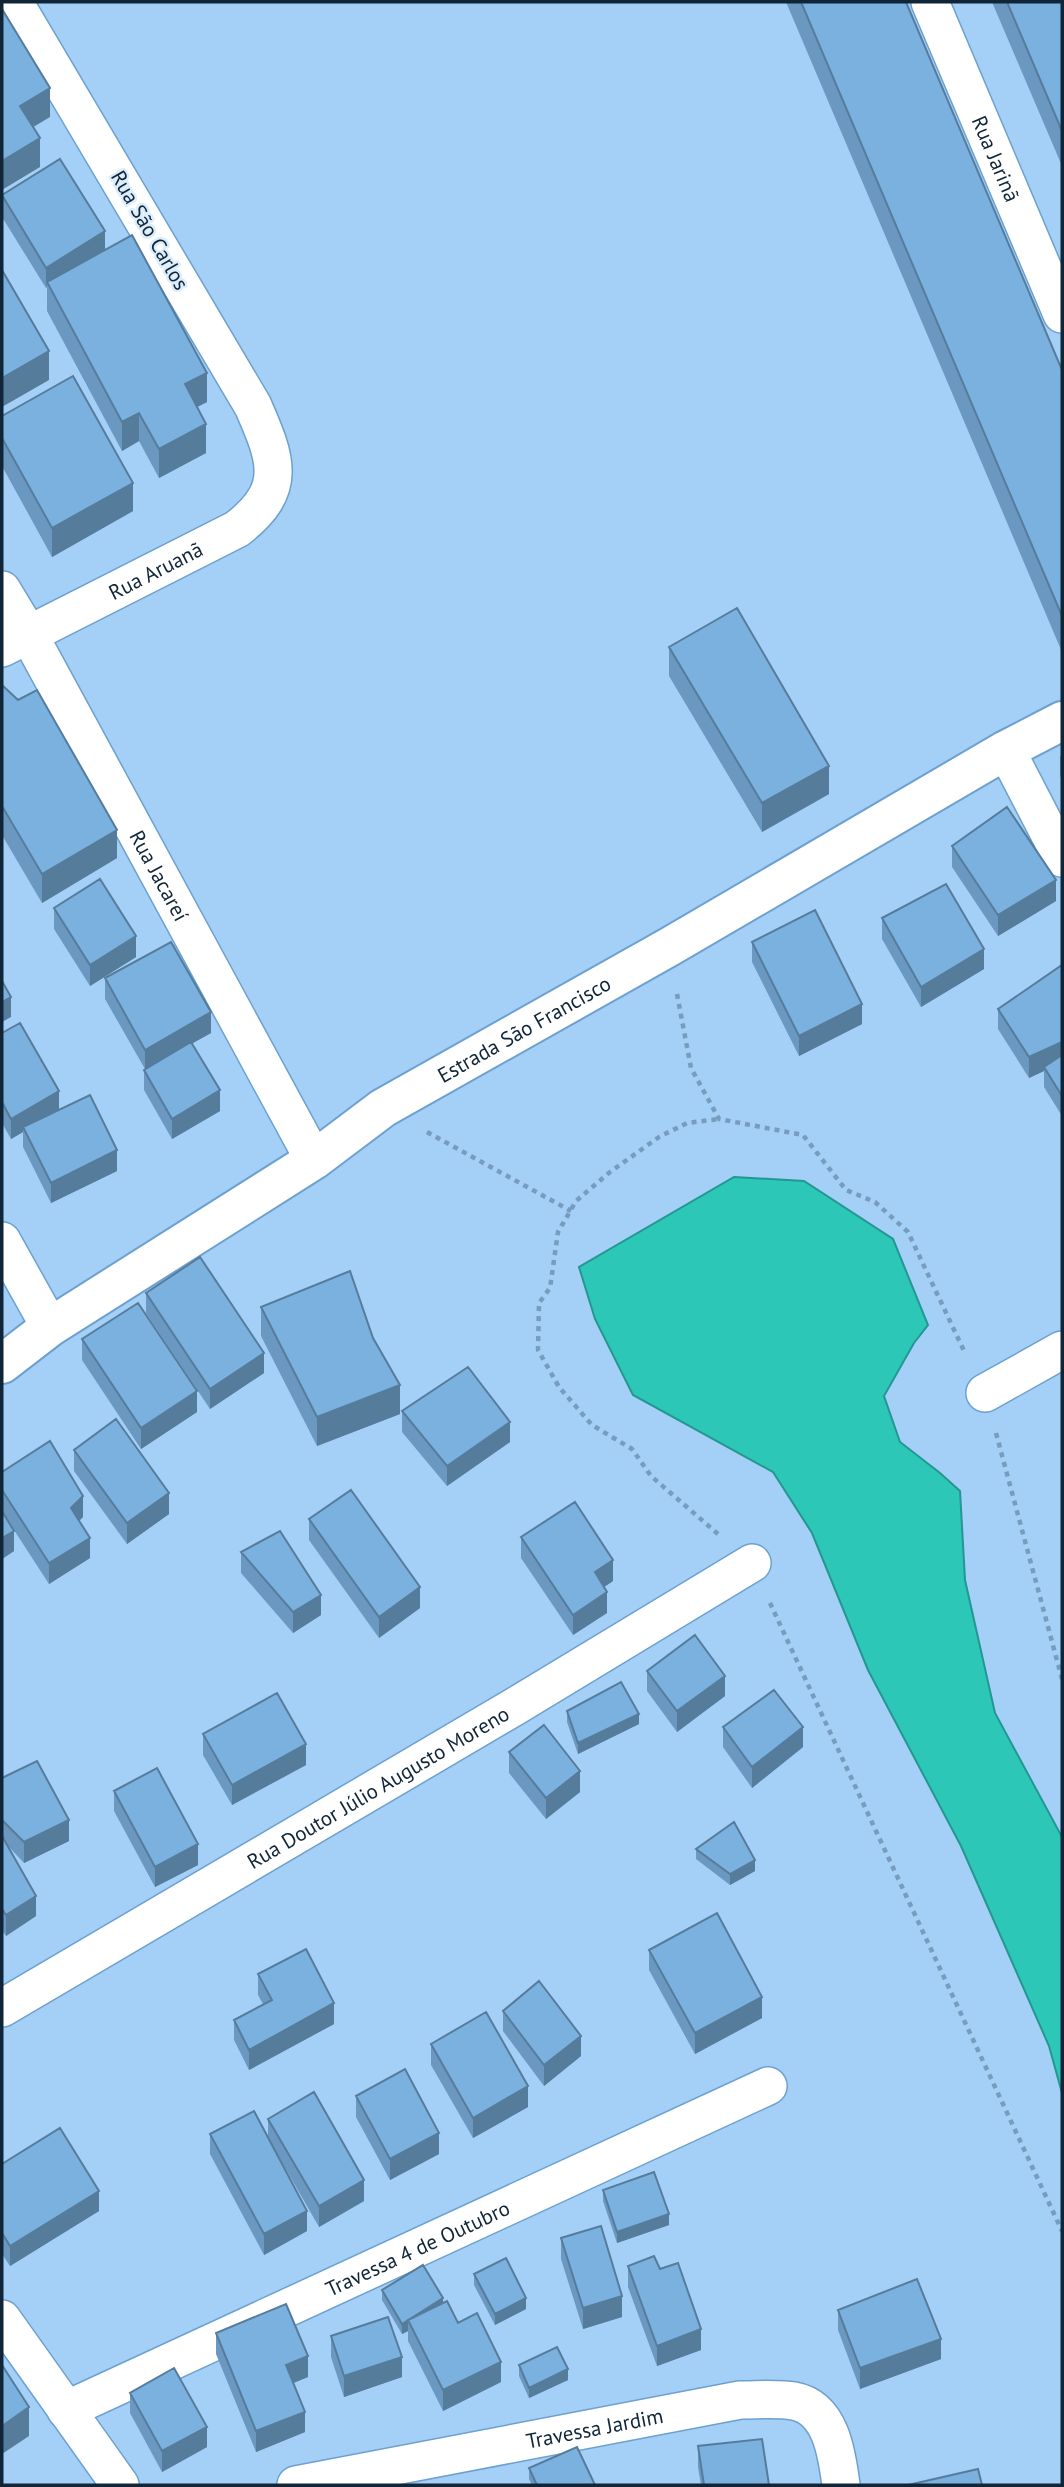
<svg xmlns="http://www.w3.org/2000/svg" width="1064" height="2487" font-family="'PT Sans',sans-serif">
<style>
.water{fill:#2dc7b8;stroke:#249792;stroke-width:2}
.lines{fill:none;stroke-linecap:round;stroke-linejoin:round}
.street-casing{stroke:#6ca1cf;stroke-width:40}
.secondary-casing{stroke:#6ca1cf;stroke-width:42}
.path{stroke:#779cbd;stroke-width:4.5;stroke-dasharray:5 5;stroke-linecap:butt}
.street{stroke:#fff;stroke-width:37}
.secondary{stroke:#fff;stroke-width:38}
.wall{fill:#6a98c0}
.shaded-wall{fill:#567c9c}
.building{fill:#7bb1df;stroke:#567c9c;stroke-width:2}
.labels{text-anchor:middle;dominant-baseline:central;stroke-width:5;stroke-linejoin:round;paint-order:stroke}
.street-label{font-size:21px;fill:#102638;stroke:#dcedfc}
</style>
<rect width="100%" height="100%" fill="#a4cff6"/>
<path class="water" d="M734,1177L804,1181L893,1239L928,1325L914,1343L884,1396L900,1442L940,1473L960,1491L965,1580L995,1713L1062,1837V2093L1049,2046L961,1846L868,1670L812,1533L773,1472L633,1395L595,1319L579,1267Z"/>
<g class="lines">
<defs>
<g id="street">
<path id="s1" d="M930,2L1062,314"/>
<path id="s2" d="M2,590L28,633L314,1160"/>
<path id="s3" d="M2,648L237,529C289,489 276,459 253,406L14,2"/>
<path d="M1006,750L1062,858"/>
<path d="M2,1241L50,1327"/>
<path d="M985,1393L1062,1350"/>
<path id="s4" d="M2,2008L514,1707L752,1563"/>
<path d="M2,2319L120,2485"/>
<path id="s5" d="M66,2410L768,2086"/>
<path id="s6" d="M296,2485L740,2400C757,2400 777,2398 794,2401C831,2408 837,2454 841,2485"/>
</g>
<g id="secondary">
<path id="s7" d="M2,1364L50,1327L314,1160L383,1108L669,947L1006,750L1062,721"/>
</g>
</defs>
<use href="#street" class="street-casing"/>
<use href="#secondary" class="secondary-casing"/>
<path class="path" d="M677,994L691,1068L719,1119L803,1135L846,1190L875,1202L908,1232L965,1353
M427,1132L571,1211
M996,1433L1062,1679
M718,1534L651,1476L632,1449L592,1425L559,1387L538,1350L539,1303L550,1288L558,1232L576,1201L610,1172L659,1137L687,1123L719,1119
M770,1603L1062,2231"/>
<use href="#street" class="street"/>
<use href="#secondary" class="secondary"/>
</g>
<path class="wall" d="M786,2H906L1062,370V652Z
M992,2H1062V166Z
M2,195L105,250L207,402L197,407L206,453L159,478L139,441L122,451L47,311V287L46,288L2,217Z
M2,416L133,511L52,557L2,466Z
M669,647L829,794L762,832L669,676Z
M2,685L117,858L42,903L2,835Z
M1062,755V780L1060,776V756Z
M952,846L1056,901L998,936L952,867Z
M54,908L136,957L90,986L54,929Z
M882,918L984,969L921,1007L882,939Z
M752,942L862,1024L799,1056L752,962Z
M1062,965V1116L1044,1087V1071L1029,1078L998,1029V1009Z
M105,978L211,1033L192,1043L220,1111L172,1139L144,1090V1070L145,1069L105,999Z
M2,1033L59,1110L117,1171L51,1203L23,1147V1132L11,1139L2,1123Z
M146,1293L264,1373L210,1409L146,1313Z
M261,1307L373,1338L400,1414L317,1446L261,1336Z
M82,1339L197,1412L141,1449L82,1360Z
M402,1411L510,1442L447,1486L402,1432Z
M74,1450L169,1514L127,1544L74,1471Z
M2,1472L83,1517L79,1520L90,1558L49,1584L3,1513L14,1551L2,1559Z
M309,1519L420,1608L379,1638L309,1540Z
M521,1537L613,1581L604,1587L607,1613L573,1635L521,1558Z
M241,1552L321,1615L293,1633L241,1573Z
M647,1671L725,1696L677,1732L647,1691Z
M567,1711L639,1724L578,1754L567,1722Z
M723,1727L803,1747L752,1788L723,1747Z
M203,1734L306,1765L232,1805L203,1755Z
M509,1752L580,1792L546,1819L509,1773Z
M2,1778L69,1841L24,1863L9,1847L36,1916L6,1936L2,1930Z
M114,1791L198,1865L155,1887L114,1811Z
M696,1849L755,1871L730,1885L696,1859Z
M649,1950L762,2018L695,2054L649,1970Z
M258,1974L334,2024L249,2070L234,2040V2020L263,2004L258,1995Z
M503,2011L581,2056L544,2086L503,2031Z
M431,2044L528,2107L473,2138L431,2065Z
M356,2096L439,2154L390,2180L356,2117Z
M268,2119L364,2201L319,2227L280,2159L307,2231L264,2255L210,2154V2134L268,2137Z
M2,2164L99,2211L10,2266L2,2254Z
M603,2190L669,2225L617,2243L603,2201Z
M561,2238L622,2317L583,2329L561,2259Z
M628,2266L660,2269L701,2350L657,2366L628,2287Z
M474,2274L526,2309L495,2325L474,2285Z
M382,2290L443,2303L501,2382L443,2411L408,2341V2331L402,2334L382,2300Z
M838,2310L941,2359L860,2389L838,2330Z
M216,2333L308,2377L293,2383L305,2432L256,2452L216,2354Z
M331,2336L402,2377L344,2397L331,2357Z
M519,2365L568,2380L529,2398L519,2376Z
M130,2393L207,2447L162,2472L130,2413Z
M698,2446L769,2485H701L698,2467Z
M529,2468L595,2485H532L529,2479Z"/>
<path class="shaded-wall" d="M50,88V117L20,135V106Z
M40,138V167L2,190V161Z
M105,231V252L47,282L46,288V268Z
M49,351V380L2,407V378Z
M207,373V402L185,413V384Z
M139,413V441L122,451V422Z
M206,424V453L159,478V449Z
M133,483V511L52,557V528Z
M829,766V794L762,832V803Z
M117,830V858L42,903V874Z
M1056,880V901L998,936V915Z
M136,936V957L90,986V965Z
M984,949V969L921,1007V987Z
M11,997V1017L2,1022V1002Z
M862,1004V1024L799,1056V1036Z
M211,1012V1033L145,1070V1050Z
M1062,1042V1063L1044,1067V1071L1029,1078V1057Z
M220,1090V1111L172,1139V1119Z
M59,1091V1111L23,1127V1132L11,1139V1119Z
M117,1150V1171L51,1203V1183Z
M264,1353V1373L210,1409V1389Z
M400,1385V1414L317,1446V1417Z
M197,1391V1412L141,1449V1428Z
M510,1422V1442L447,1486V1466Z
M169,1493V1514L127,1544V1523Z
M83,1496V1517L71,1529V1508Z
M14,1531V1551L2,1559V1538Z
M90,1538V1558L49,1584V1563Z
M613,1560V1581L595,1593V1572Z
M420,1587V1608L379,1638V1617Z
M607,1592V1613L573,1635V1615Z
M321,1595V1615L293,1633V1612Z
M725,1676V1696L677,1732V1711Z
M639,1714V1724L578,1754V1743Z
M803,1727V1747L752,1788V1767Z
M306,1744V1765L232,1805V1785Z
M580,1771V1792L546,1819V1798Z
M69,1820V1841L24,1863V1842Z
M198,1844V1865L155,1887V1867Z
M755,1860V1871L730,1885V1874Z
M36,1896V1916L6,1936V1915Z
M762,1997V2018L695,2054V2033Z
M334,2003V2024L249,2070V2050Z
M581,2036V2056L544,2086V2065Z
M528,2086V2107L473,2138V2118Z
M439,2133V2154L390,2180V2159Z
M364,2180V2201L319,2227V2206Z
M99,2191V2211L10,2266V2246Z
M307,2211V2231L264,2255V2234Z
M669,2214V2225L617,2243V2232Z
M622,2296V2317L583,2329V2308Z
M443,2298V2309L408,2320V2331L402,2334V2324Z
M526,2298V2309L495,2325V2314Z
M701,2329V2350L657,2366V2346Z
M941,2339V2359L860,2389V2368Z
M308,2356V2377L286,2386V2365Z
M402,2357V2377L344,2397V2376Z
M501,2362V2382L443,2411V2390Z
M568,2369V2380L529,2398V2388Z
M29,2407V2436L2,2454V2426Z
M305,2412V2432L256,2452V2431Z
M207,2427V2447L162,2472V2451Z"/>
<path class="building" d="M801,2H906L1062,370V616Z
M1007,2H1062V131Z
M2,9L50,88L20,106L40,138L2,161Z
M60,159L105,231L46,268L2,195Z
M132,235L207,373L185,384L206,424L159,449L139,413L122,422L47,282Z
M2,270L49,351L2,378Z
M73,376L133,483L52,528L2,438V416Z
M737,608L829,766L762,803L669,647Z
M2,685L18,700L37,690L117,830L42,874L2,806Z
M1007,807L1056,880L998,915L952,846Z
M100,879L136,936L90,965L54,908Z
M946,884L984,949L921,987L882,918Z
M815,910L862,1004L799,1036L752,942Z
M171,942L211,1012L145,1050L105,978Z
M1062,965V1042L1029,1057L998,1009Z
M2,981L11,997L2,1002Z
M20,1023L59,1091L11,1119L2,1102V1033Z
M191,1042L220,1090L172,1119L144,1070Z
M1062,1055V1096L1044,1067Z
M90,1095L117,1150L51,1183L23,1127Z
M200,1257L264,1353L210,1389L146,1293Z
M350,1271L373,1338L400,1385L317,1417L261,1307Z
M138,1303L197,1391L141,1428L82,1339Z
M468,1367L510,1422L447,1466L402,1411Z
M116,1419L169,1493L127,1523L74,1450Z
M50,1441L83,1496L71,1508L90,1538L49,1563L2,1490V1472Z
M351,1490L420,1587L379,1617L309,1519Z
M575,1502L613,1560L595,1572L607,1592L573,1615L521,1537Z
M2,1511L14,1531L2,1538Z
M280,1531L321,1595L293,1612L241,1552Z
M695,1635L725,1676L677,1711L647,1671Z
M621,1682L639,1714L578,1743L567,1711Z
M774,1690L803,1727L752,1767L723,1727Z
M277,1693L306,1744L232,1785L203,1734Z
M544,1725L580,1771L546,1798L509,1752Z
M37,1761L69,1820L24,1842L2,1820V1778Z
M157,1768L198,1844L155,1867L114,1791Z
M734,1822L755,1860L730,1874L696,1849Z
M2,1836L36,1896L6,1915L2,1909Z
M717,1913L762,1997L695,2033L649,1950Z
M306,1949L334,2003L249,2050L234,2020L272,2000L258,1974Z
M539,1981L581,2036L544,2065L503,2011Z
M486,2012L528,2086L473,2118L431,2044Z
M405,2069L439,2133L390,2159L356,2096Z
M314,2092L364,2180L319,2206L268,2119Z
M254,2111L307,2211L264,2234L210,2134Z
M60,2128L99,2191L10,2246L2,2233V2164Z
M654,2172L669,2214L617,2232L603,2190Z
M601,2226L622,2296L583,2308L561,2238Z
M654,2256L660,2269L678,2263L701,2329L657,2346L628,2266Z
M506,2258L526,2298L495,2314L474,2274Z
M423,2265L443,2298L402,2324L382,2290Z
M917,2279L941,2339L860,2368L838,2310Z
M447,2301L458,2323L477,2313L501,2362L443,2390L408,2320Z
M286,2304L308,2356L286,2365L305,2412L256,2431L216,2333Z
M388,2317L402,2357L344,2376L331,2336Z
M557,2347L568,2369L529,2388L519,2365Z
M2,2365L29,2407L2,2426Z
M174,2368L207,2427L162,2451L130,2393Z
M762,2439L769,2485H704L698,2446Z
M577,2447L595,2485H537L529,2468Z
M978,2469L982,2485H908Z"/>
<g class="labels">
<g class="street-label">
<text stroke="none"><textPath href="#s1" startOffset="170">Rua Jarinã</textPath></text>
<text transform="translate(150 230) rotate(60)">Rua São Carlos</text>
<text stroke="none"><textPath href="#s3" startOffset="172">Rua Aruanã</textPath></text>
<text stroke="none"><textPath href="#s2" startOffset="326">Rua Jacareí</textPath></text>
<text stroke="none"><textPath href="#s7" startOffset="621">Estrada São Francisco</textPath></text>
<text stroke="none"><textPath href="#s4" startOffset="436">Rua Doutor Júlio Augusto Moreno</textPath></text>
<text stroke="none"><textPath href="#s5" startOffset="387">Travessa 4 de Outubro</textPath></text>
<text stroke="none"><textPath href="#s6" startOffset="304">Travessa Jardim</textPath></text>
</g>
</g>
<rect width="1064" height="2487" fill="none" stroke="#102638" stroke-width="7"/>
</svg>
